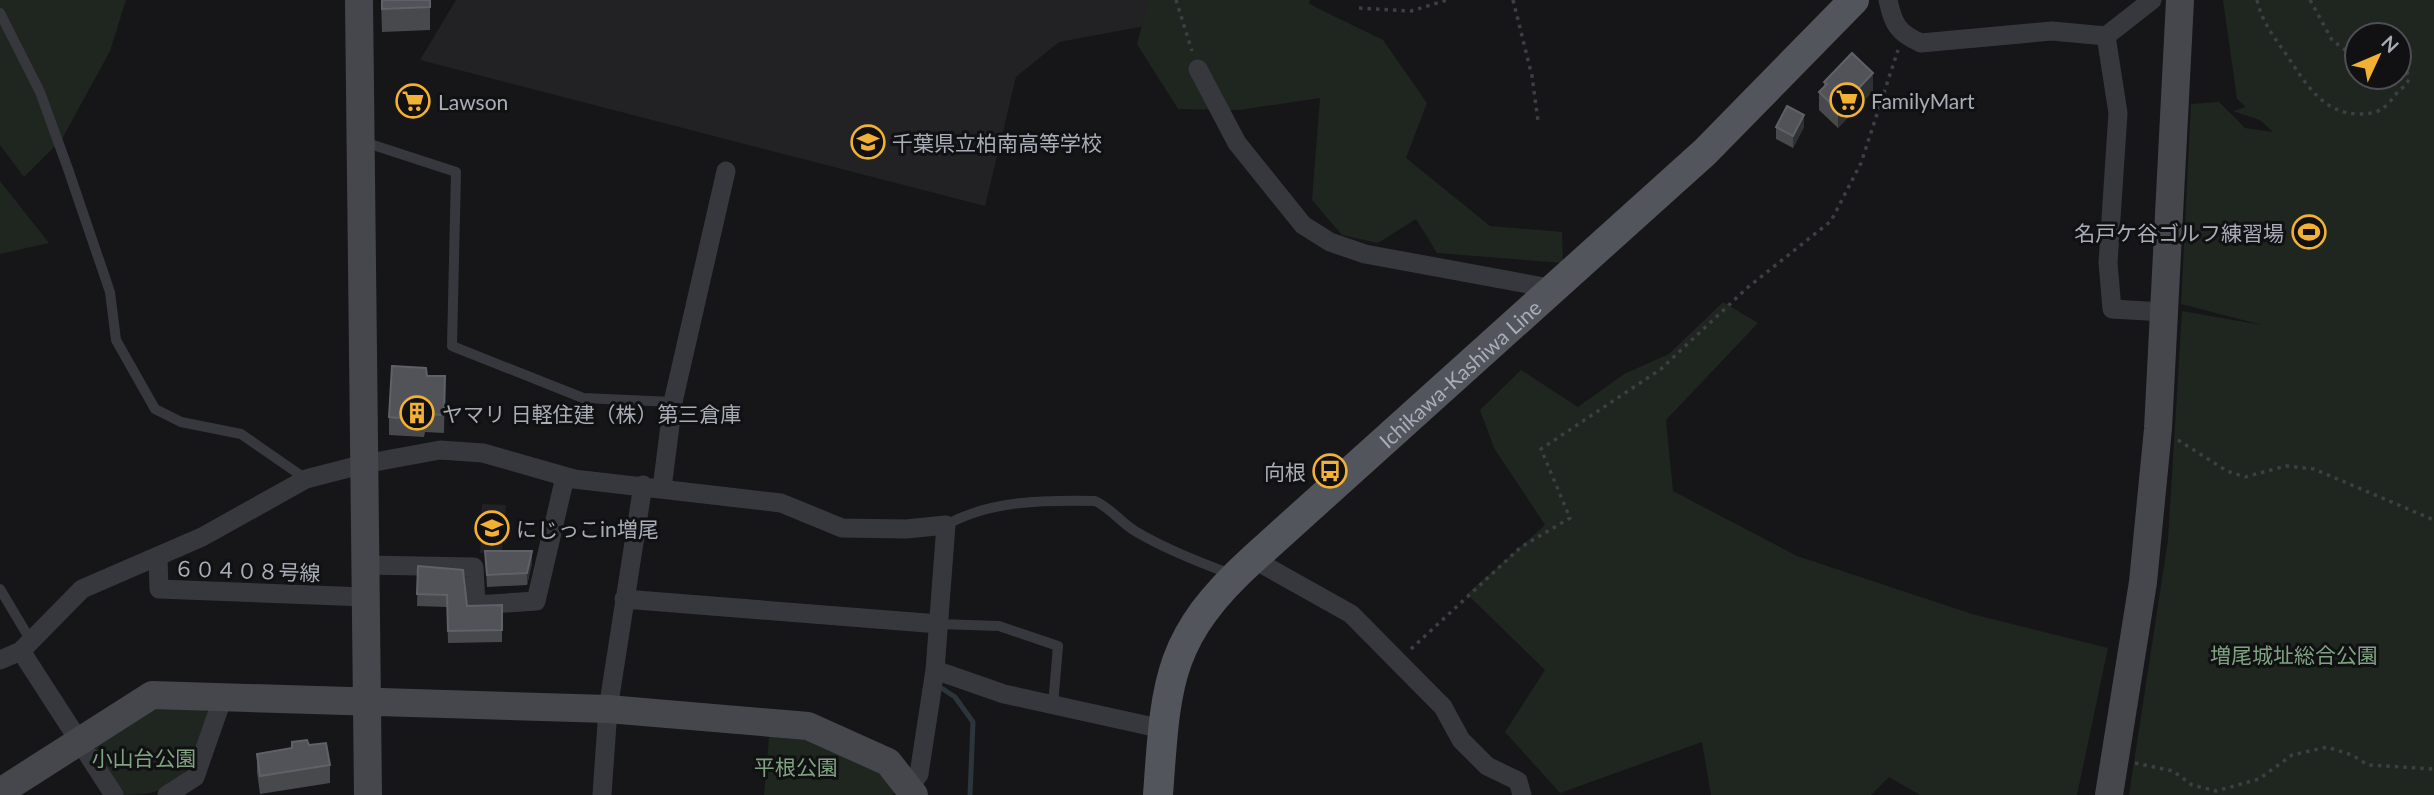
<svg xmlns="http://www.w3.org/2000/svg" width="2434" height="795" font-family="Lato,'Noto Sans JP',sans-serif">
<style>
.built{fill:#222225}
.green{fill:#1e261f;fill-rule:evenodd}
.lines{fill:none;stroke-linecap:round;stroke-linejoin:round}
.stream{stroke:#2c353c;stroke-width:5}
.path{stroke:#3d3f44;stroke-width:3.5;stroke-dasharray:3.5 5;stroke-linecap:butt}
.lane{stroke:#37383d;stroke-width:10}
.street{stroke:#37383d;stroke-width:19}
.secondary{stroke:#45474d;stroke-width:28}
.primary{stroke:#53555c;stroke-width:30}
.wall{fill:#47494d}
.shaded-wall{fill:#2f3033}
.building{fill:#525359;stroke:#5f6168;stroke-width:2}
.labels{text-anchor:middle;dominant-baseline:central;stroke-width:6;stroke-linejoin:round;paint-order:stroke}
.poi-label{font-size:21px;fill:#a8adb8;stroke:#111113;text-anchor:start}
.street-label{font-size:21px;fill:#a8adb8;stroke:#111113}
.park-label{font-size:21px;fill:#7fa381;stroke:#111113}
</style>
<rect width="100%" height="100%" fill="#161618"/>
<path class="built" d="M456,0H1172L1177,20L1059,42L1016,77L985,206L420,60Z
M482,504L506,505L502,552L480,553Z"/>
<path class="green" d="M0,0H126L110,51L62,139L24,177L0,145Z
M1149,0H1310L1309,4L1383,40L1427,103L1406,158L1490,226L1562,232L1563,263L1437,253L1416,219L1378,243L1342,235L1312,200L1320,98L1239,110L1178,109L1137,44Z
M2223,0H2434V795H2129L2168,540L2182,311L2262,325L2181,304L2191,104L2219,102L2245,128L2273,132L2260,120L2233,111L2246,107L2237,99ZM2357,35H2399V77H2357Z
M0,181L49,243L0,254Z
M1723,302L1758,323L1666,420L1673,491L1797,556L1972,614L2108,648L2077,795H1920L1889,777L1871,795H1711L1702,742L1560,793L1505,732L1545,670L1467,594L1545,525L1494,448L1480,410L1521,370L1578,407L1624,374L1669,354Z
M151,708H204L210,714C190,767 187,795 123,795L96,752V743Z
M776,732C819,741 867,756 899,788L893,795H764L769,738Z"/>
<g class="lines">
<path class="stream" d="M943,689L955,697L973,722L970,795"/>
<path class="path" d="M1176,0L1192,51
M1513,0L1532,76L1538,121
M2257,0C2262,23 2275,38 2288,57C2306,84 2323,114 2360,114C2378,114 2385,109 2395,95C2400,89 2406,87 2409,79L2407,72L2399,67
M2310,0L2332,40L2357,59
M1359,8L1411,11L1447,0
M2178,440L2227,471L2245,477L2286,466L2314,469L2434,520
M1411,649L1521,547L1570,518L1541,449L1661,369L1747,288L1831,221L1861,163L1898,50
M2135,763L2173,771L2192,785L2216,791L2259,779L2292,755L2327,747L2352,755L2368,765L2434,769"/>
<path class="lane" d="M0,13L40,92L68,169L110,292L116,340L155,409L181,422L241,434L306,479
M364,142L456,172L452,346L583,398L673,402
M946,525C991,500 1045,500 1095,501C1111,508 1120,522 1135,531C1165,549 1198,562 1231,574
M0,589L31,641
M939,624L999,626L1058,646L1053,705"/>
<path class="street" d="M1888,0C1893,24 1898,33 1921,43L2052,31L2106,36L2152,0
M2106,36L2118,113L2108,263L2112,309L2164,312
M1198,69L1237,143L1303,225L1330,242L1365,254L1555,289
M662,488L673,402L726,171
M158,557L159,589L366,597
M1253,559L1351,614L1443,707L1461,740L1487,766L1518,781L1522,795
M365,565L474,567L476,605L536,601L565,477
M624,599L939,624
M21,651L114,795
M0,660L21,651L82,589L202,537L306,479L364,464L440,450L483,453L574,479L781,503L842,528L906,529L946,525L935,670L919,774L910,787
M935,670L1004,694L1163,729
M167,795L195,777L223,697
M602,795L608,709L643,485"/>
<path class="secondary" d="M359,0L368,795
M0,792L152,695L608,709L808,726L888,762L914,795
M2109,795L2143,582L2158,429L2180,0"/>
<path class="primary" id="s1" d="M1158,795C1166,683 1166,638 1253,559L1705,152L1854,0"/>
</g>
<path class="wall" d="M381,0H430V30L382,32Z
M1824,82L1873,91L1838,128L1819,110V92L1824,87Z
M1776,127H1804L1793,148L1776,139Z
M427,376H445L444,433L425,432L424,437L389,435V417Z
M485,551L532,563L527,585L487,587Z
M418,566L467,606L502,605V642L448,643L447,607L417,606Z
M309,745L330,765V783L260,794L257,772V754Z"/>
<path class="shaded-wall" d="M1873,73V91L1838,128V110Z
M1804,115V127L1793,148V136Z
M532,551V563L527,585V573Z"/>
<path class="building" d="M382,0H430V7L382,9Z
M1852,53L1873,73L1838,110L1819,92L1827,84L1824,82Z
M1787,106L1804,115L1793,136L1776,127Z
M392,366L426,368L427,376H445L444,415L425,414L424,420L389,417Z
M485,551H532L527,573L487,575Z
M418,566L463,570L467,606L502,605V630L448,631L447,595L417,594Z
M307,740L309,745L326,743L330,765L260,776L257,754L292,748V742Z"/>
<defs>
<symbol id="supermarket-ring" viewBox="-11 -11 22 22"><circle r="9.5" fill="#111113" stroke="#f2b134" stroke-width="1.5"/><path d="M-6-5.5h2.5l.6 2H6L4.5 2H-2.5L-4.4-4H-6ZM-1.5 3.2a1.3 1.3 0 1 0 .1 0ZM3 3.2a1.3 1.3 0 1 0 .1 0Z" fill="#f2b134"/></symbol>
<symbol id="school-ring" viewBox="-11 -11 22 22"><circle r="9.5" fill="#111113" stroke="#f2b134" stroke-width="1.5"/><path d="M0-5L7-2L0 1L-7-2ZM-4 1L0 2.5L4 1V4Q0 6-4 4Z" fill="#f2b134"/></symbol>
<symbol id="stadium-ring" viewBox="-11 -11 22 22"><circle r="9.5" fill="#111113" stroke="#f2b134" stroke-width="1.5"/><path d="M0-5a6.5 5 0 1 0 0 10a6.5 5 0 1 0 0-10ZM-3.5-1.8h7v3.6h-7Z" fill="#f2b134"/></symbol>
<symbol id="building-ring" viewBox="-11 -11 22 22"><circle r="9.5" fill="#111113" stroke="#f2b134" stroke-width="1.5"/><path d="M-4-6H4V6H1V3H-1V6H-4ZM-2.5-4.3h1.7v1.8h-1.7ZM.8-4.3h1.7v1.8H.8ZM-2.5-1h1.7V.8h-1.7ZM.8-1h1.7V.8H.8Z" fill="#f2b134"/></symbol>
<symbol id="bus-ring" viewBox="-11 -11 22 22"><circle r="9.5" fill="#111113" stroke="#f2b134" stroke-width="1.5"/><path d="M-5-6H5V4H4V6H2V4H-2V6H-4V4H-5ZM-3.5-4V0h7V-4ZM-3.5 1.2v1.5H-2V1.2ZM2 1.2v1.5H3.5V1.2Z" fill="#f2b134"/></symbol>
</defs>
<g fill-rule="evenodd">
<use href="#supermarket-ring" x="1828" y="81" width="38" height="38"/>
<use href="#supermarket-ring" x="394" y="82" width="38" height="38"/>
<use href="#school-ring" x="849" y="123" width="38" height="38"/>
<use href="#stadium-ring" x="2290" y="213" width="38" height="38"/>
<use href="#building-ring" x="398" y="394" width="38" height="38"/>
<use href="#bus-ring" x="1311" y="452" width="38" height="38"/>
<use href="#school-ring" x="473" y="509" width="38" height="38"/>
</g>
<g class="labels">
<g class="poi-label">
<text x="1871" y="100">FamilyMart</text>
<text x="438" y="101">Lawson</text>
<text x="892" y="142">千葉県立柏南高等学校</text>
<text x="2284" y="232" text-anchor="end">名戸ケ谷ゴルフ練習場</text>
<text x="442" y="413">ヤマリ 日軽住建（株）第三倉庫</text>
<text x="1306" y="471" text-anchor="end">向根</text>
<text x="516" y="528">にじっこin増尾</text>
</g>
<g class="street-label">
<text stroke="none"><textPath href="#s1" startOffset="542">Ichikawa-Kashiwa Line</textPath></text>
<text transform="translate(247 570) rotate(2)">６０４０８号線</text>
</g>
<g class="park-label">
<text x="2294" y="654">増尾城址総合公園</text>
<text x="144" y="757">小山台公園</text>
<text x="796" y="766">平根公園</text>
</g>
</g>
<g transform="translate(2378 56) rotate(46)"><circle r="33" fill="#111113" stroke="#4d4f55" stroke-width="2"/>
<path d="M0-5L12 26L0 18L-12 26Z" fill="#f2b134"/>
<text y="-10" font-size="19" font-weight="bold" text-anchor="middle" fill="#a8adb8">N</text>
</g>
</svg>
